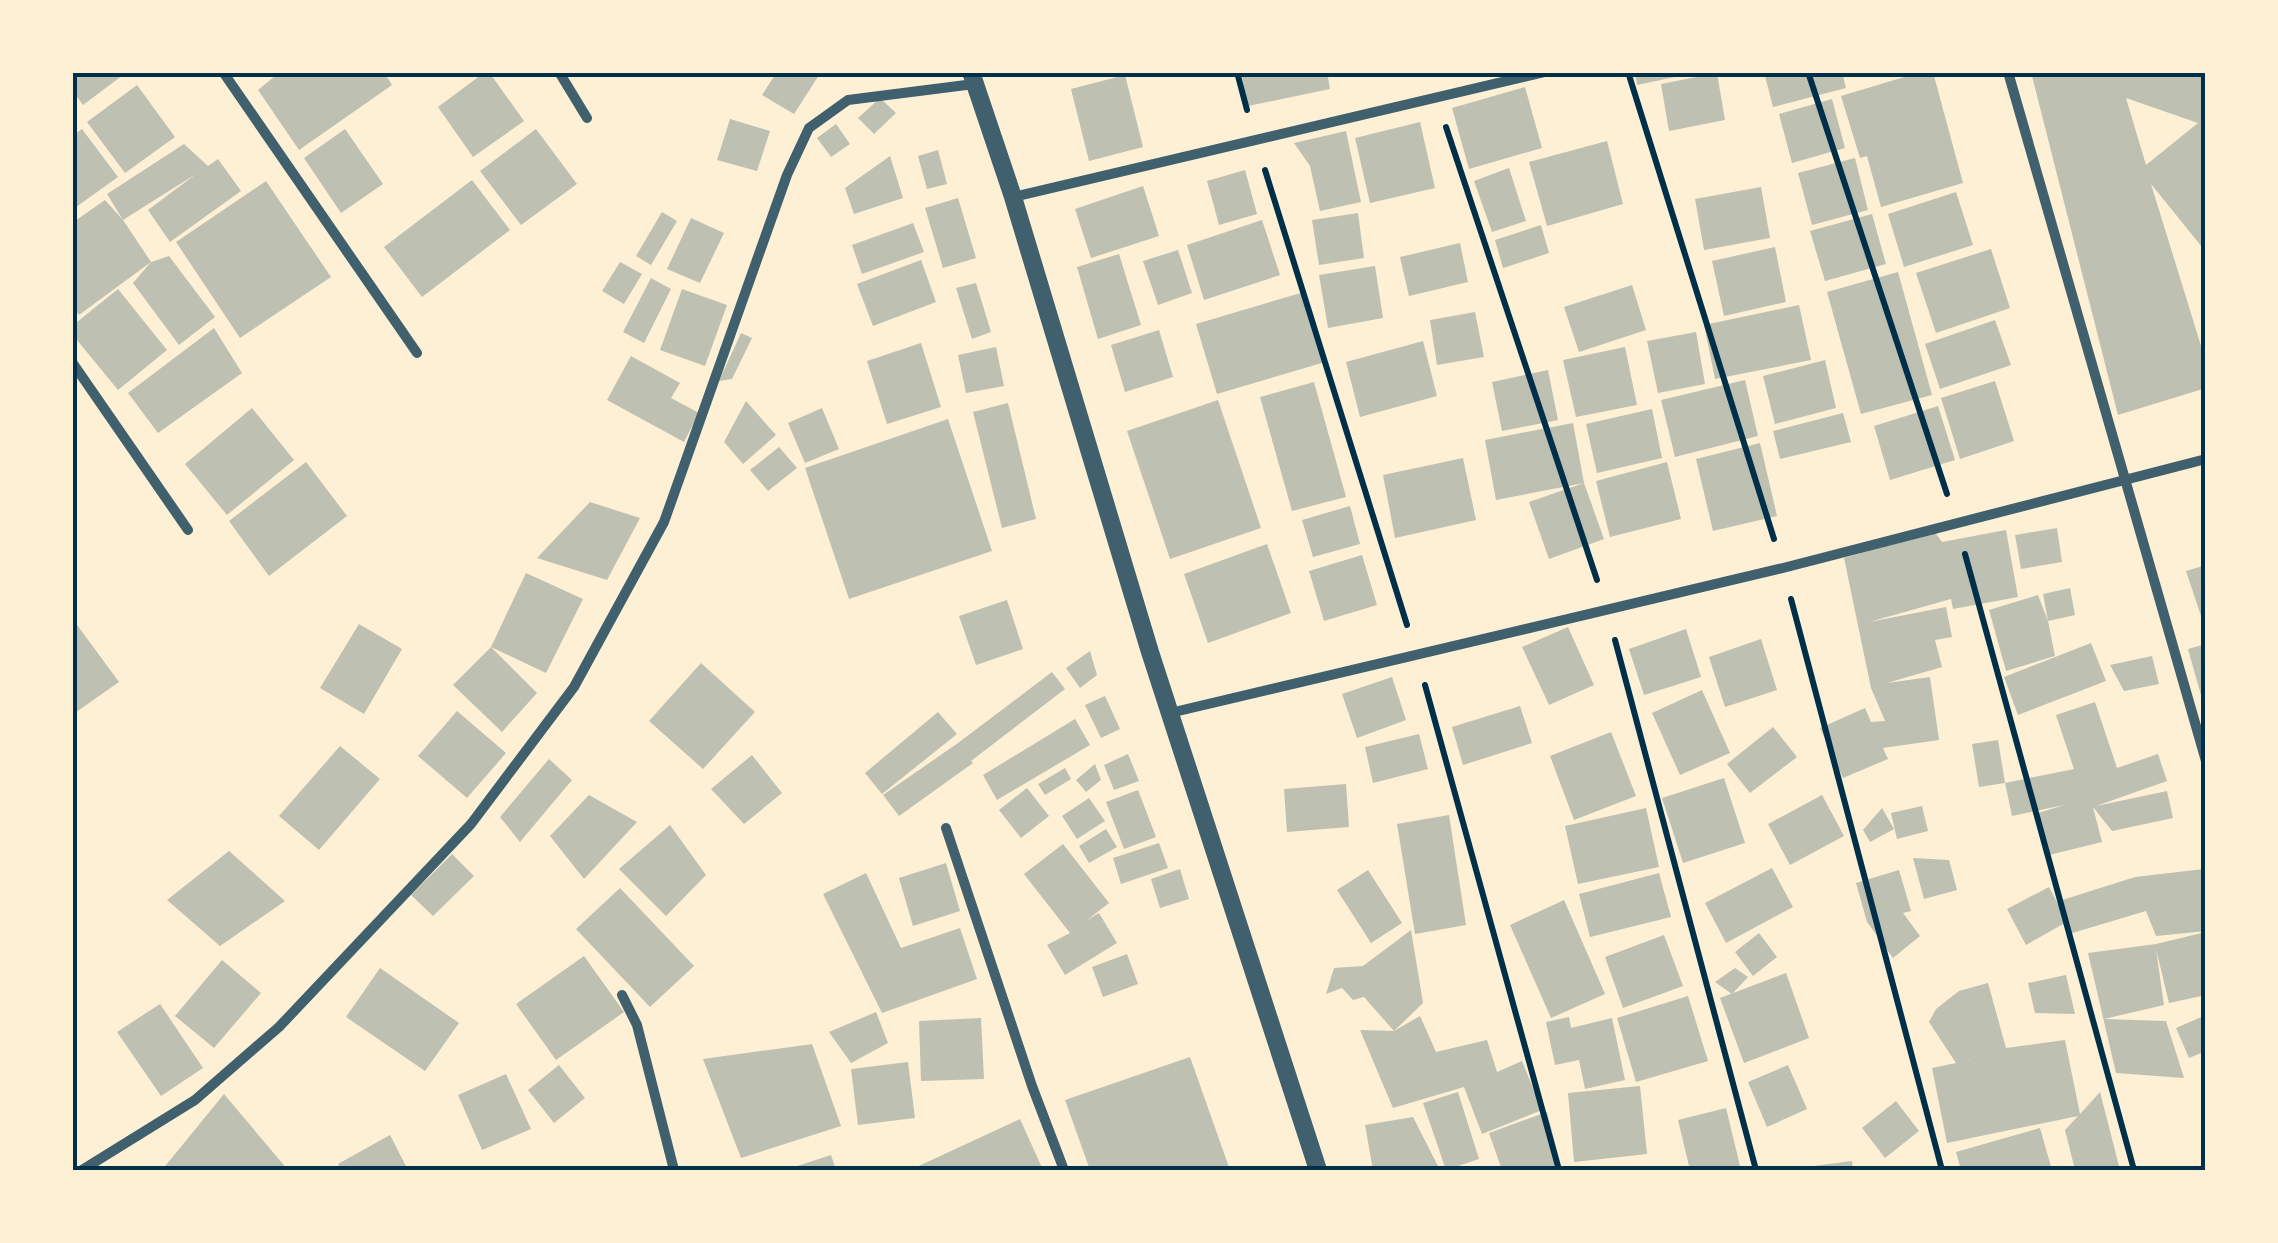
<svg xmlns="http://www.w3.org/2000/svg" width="2278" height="1243" font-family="'Fira Sans',sans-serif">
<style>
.building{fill:#bec0b2;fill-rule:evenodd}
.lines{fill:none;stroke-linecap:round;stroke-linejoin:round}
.path{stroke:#003049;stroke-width:6}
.minor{stroke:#3f606c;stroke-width:10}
.tertiary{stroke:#3f606c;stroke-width:18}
.neatline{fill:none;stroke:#003049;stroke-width:4}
</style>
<rect width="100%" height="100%" fill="#fdf0d5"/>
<path class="building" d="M72,72H127L83,105L72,90Z
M280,72H384L392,85L299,150L258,90Z
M485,72H489L524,121L473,157L438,107Z
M777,72H821L794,114L762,95Z
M1241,72H1327L1330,89L1248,106Z
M1635,72H1689V74L1637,85Z
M1764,72H1842L1846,88L1773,107Z
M1921,72H1933L1963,183L1881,207L1867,156L1860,158L1841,96Z
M2031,72H2206V252L2151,184L2206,362V388L2118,415ZM2126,98L2198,123L2146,165Z
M1717,73L1725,120L1669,131L1661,84Z
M1125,75L1143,147L1089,161L1071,89Z
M137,85L175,137L125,173L87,122Z
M1525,87L1542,148L1469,169L1452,108Z
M880,98L896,113L874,134L858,118Z
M1832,99L1845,148L1792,163L1779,114Z
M730,119L770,131L757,171L717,160Z
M1420,122L1435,188L1370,203L1355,138Z
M836,124L850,144L831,157L817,138Z
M82,129L118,177L72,210V136Z
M345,129L383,184L341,213L304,158Z
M536,129L577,184L521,225L480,171Z
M1346,131L1361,202L1320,211L1310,166L1294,143Z
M1607,141L1623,204L1547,226L1529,162Z
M184,144L208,166L218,159L241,191L170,242L148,210L196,174L123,220L107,194Z
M938,150L947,184L927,189L918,156Z
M890,156L903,198L854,214L845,188Z
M1855,158L1868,210L1812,225L1798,173Z
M1509,168L1526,221L1492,232L1474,181Z
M1245,170L1257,214L1219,225L1207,181Z
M472,180L510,230L422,297L384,247Z
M266,181L331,277L240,338L176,242Z
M1143,186L1159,236L1091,258L1075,209Z
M1761,187L1770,238L1704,250L1695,199Z
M1956,192L1973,245L1904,267L1888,214Z
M958,198L976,258L943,268L925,208Z
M105,200L123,220L151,262L79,315L72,305V223Z
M662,212L677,221L651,265L636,256Z
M1358,213L1364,258L1319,265L1312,220Z
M1872,214L1886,264L1825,281L1810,231Z
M691,218L724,233L700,283L667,269Z
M1262,220L1280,275L1204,300L1187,245Z
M913,223L924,252L862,274L852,245Z
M1541,225L1549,253L1503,268L1495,240Z
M1460,243L1468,282L1409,296L1400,257Z
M1775,247L1786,302L1724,316L1712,261Z
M1991,249L2010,308L1936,333L1916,273Z
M1178,250L1192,293L1158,305L1143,261Z
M1119,254L1141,325L1098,339L1077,267Z
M169,256L215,317L179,345L133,283L151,262Z
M921,260L936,302L873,326L857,284Z
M620,262L642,274L624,304L602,291Z
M1375,266L1383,318L1328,328L1319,275Z
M1898,272L1932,395L1861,414L1827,292Z
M651,278L671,289L644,343L623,332Z
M976,283L991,332L972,339L956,288Z
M1632,285L1646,330L1579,352L1564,307Z
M118,289L167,350L118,390L72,334V326Z
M682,289L727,305L705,366L660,350Z
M1304,292L1325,362L1217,394L1196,324Z
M1799,305L1811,360L1715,379L1704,325Z
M1475,312L1484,357L1437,365L1430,320Z
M1995,320L2011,365L1940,389L1925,344Z
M214,328L242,373L158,433L128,393Z
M1159,330L1173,377L1125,392L1111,345Z
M1696,332L1705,384L1658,393L1647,341Z
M741,333L752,338L732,379L719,381Z
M1423,341L1437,396L1360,417L1346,362Z
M921,343L941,407L887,424L867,361Z
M996,347L1004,386L966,393L958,355Z
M1625,347L1637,405L1576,417L1563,360Z
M631,356L680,383L671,398L699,413L684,442L607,400Z
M1825,360L1836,408L1775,424L1763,376Z
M1548,370L1558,420L1502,431L1492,382Z
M1745,380L1758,436L1675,457L1661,400Z
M1995,381L2014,441L1960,459L1941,398Z
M1314,382L1346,497L1292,511L1260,397Z
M1218,400L1261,528L1170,559L1127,431Z
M746,401L776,435L743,464L724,442Z
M1008,403L1036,519L1002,528L973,412Z
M1938,406L1955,460L1890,480L1874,426Z
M252,408L294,460L227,515L185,464Z
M822,408L839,449L805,463L788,423Z
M1652,409L1662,458L1597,473L1586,424Z
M1843,413L1851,442L1780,459L1773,431Z
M948,419L992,551L849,599L805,468Z
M1573,423L1584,483L1604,539L1549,559L1529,502L1584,483L1496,500L1485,440Z
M1760,443L1777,516L1713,531L1696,459Z
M779,447L797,468L768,491L750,470Z
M1463,458L1476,520L1395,538L1383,475Z
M306,462L347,516L269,576L229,521Z
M1667,462L1681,519L1610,537L1596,481Z
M590,502L640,518L607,580L537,558Z
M1350,506L1360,544L1313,557L1302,520Z
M2057,528L2062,562L2021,569L2015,535Z
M2006,530L2018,597L1953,609L1951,599L1869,622L1946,607L1952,637L1935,640L1942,667L1887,683L1930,677L1939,740L1883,748L1888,759L1843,778L1820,728L1865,708L1871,722L1885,721L1871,688L1844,558L1935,532L1942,542Z
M1267,544L1291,613L1208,643L1184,574Z
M1362,555L1377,605L1324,621L1309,571Z
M2206,565V628H2205L2186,571Z
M526,573L583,599L546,673L491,647Z
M2070,588L2075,615L2048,621L2043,594Z
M2038,595L2048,621L2055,656L2006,671L1989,610Z
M1007,600L1023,649L976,665L959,616Z
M72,618L119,682L72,715Z
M359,624L402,649L364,714L320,688Z
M1568,627L1594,685L1549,705L1522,647Z
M1686,629L1701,677L1644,695L1629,649Z
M1761,639L1777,690L1725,707L1709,657Z
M2091,643L2106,681L2018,715L2004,677Z
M2206,644V706H2204L2188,649Z
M491,647L537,693L502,732L453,685Z
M1090,651L1097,675L1080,688L1066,668Z
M2152,656L2159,684L2124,691L2110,665Z
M701,663L755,712L703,769L649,721Z
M1052,672L1065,689L971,761L973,763L899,816L883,795L958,743Z
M1392,677L1406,720L1357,738L1342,694Z
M1702,690L1730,753L1680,775L1652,713Z
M1105,696L1120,729L1101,738L1085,705Z
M2095,702L2117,768L2158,754L2167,781L2096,806L2167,791L2173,818L2112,831L2093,807L2102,842L2045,856L2035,814L2064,805L2012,816L2005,783L2074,769L2056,715Z
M1520,706L1532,743L1463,765L1452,727Z
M457,711L506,753L467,798L418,756Z
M938,712L957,734L882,794L865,773Z
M1075,719L1090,745L997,800L983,775Z
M1773,727L1797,757L1750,793L1727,764Z
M1611,732L1636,796L1574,820L1550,756Z
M1419,734L1428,769L1373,783L1365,747Z
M1998,740L2005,783L1979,787L1972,744Z
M340,746L380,779L319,850L279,816Z
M1128,754L1139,781L1114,790L1104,765Z
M752,755L782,793L744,824L711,789Z
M549,759L572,780L520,842L500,817Z
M1095,764L1101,780L1086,792L1076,780Z
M1065,768L1071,779L1045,795L1038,784Z
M1724,778L1745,843L1683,863L1662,798Z
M1346,784L1349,827L1287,832L1284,789Z
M1027,788L1049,816L1021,838L999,810Z
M1138,790L1156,837L1124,849L1106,802Z
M589,795L637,822L584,879L550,836Z
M1822,795L1844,836L1790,865L1768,824Z
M1089,798L1105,821L1077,839L1062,816Z
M1922,806L1928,831L1897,839L1891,813Z
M1646,808L1659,867L1578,884L1565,826Z
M1882,808L1894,829L1870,842L1863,830Z
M1449,815L1466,925L1415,934L1397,824Z
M670,825L706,875L666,916L619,869Z
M1106,829L1117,847L1089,863L1079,846Z
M1159,843L1168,868L1121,884L1113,858Z
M1063,844L1109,903L1086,921L1099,913L1117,943L1065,975L1047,945L1070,933L1024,874Z
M229,851L285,901L220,946L167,900Z
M452,854L474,876L433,916L411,895Z
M1913,858L1949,860L1957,890L1924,899Z
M946,863L960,911L913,926L899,878Z
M1772,868L1793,907L1726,943L1705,903Z
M1180,869L1189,899L1160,908L1151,879Z
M2204,869L2206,931L2156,936L2146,911L2069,934L2065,923L2026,945L2007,909L2049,887L2061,910L2059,901L2135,877Z
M1368,870L1402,923L1371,943L1337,890Z
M1899,870L1911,911L1903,913L1920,936L1893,958L1867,922L1856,883Z
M866,873L901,948L960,928L977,979L882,1013L823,894Z
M1659,873L1671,917L1590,937L1579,894Z
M620,888L694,966L650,1007L576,929Z
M1564,900L1605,994L1551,1018L1510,925Z
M1411,930L1423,1003L1394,1031L1420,1016L1436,1052L1487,1040L1497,1072L1522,1061L1542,1110L1482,1134L1464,1087L1393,1108L1360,1030L1394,1031L1364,997L1353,1000L1342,988L1326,994L1334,968L1363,966Z
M2206,932V995L2169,1003L2156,949L2164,1005L2104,1019L2166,1021L2184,1078L2116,1073L2088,953L2156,944Z
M1759,933L1777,957L1753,976L1735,952Z
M1664,935L1683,986L1623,1008L1605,957Z
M1127,954L1138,984L1103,997L1092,967Z
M584,956L624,1012L556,1060L516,1004Z
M222,960L261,993L214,1048L175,1016Z
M380,968L459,1023L425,1071L346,1017Z
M1735,968L1748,977L1732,994L1715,982Z
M1786,973L1809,1038L1744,1063L1720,998Z
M2066,975L2075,1014L2035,1013L2028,983Z
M1988,983L2006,1048L1967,1060L2006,1048L2065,1040L2080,1114L2100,1092L2120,1170H2075L2065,1130L2078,1116L1947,1143L1932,1068L1956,1063L1929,1022L1936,1009L1959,991Z
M1688,996L1708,1061L1636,1082L1617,1018Z
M160,1004L203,1068L161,1096L117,1032Z
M876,1012L888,1043L851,1063L829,1032Z
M2206,1015V1051L2189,1058L2176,1028Z
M1569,1017L1571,1028L1612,1018L1625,1080L1585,1089L1579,1060L1555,1065L1546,1022Z
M981,1018L984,1079L921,1081L919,1021Z
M812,1044L841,1126L741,1158L703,1059Z
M1190,1057L1230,1170H1090L1065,1100Z
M908,1062L915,1118L858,1125L851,1069Z
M559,1065L585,1098L554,1123L528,1090Z
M1788,1065L1807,1109L1767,1127L1748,1082Z
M506,1074L531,1129L482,1150L458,1095Z
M1640,1086L1647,1154L1574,1162L1568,1093Z
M1458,1092L1479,1159L1446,1170L1423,1103Z
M224,1094L288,1170H162Z
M1896,1101L1919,1131L1885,1158L1862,1128Z
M1726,1108L1741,1170H1690L1678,1120Z
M1547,1112L1562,1170H1502L1489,1133Z
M1413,1117L1440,1170H1373L1365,1125Z
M1020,1119L1043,1170H910Z
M2040,1128L2052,1170H1961L1956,1152Z
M390,1135L408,1170H341L338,1164Z
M831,1155L836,1170H785Z
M1852,1161L1853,1170H1798V1168Z"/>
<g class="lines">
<path class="path" d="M1237,72L1247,110
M1628,72L1774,539
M1808,72L1947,494
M1446,127L1597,580
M1265,170L1407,625
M1965,554L2134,1170
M1791,599L1942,1170
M1615,640L1756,1170
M1425,685L1559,1170"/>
<path class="minor" d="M223,72L417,353
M559,72L587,118
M2008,72L2206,761
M1013,197L1545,72
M72,362L188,530
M1170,713L1783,568L2206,459
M946,828L1032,1086L1064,1170
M622,995L637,1025L674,1170
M82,1170L195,1100L279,1027L471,824L574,687L664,522L787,175L809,128L848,100L974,84"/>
<path class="tertiary" d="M971,72L1013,197L1150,652L1318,1170"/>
</g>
<rect width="2278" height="1243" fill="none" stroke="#fdf0d5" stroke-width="150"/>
<rect x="75" y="75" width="2128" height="1093" class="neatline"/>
</svg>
